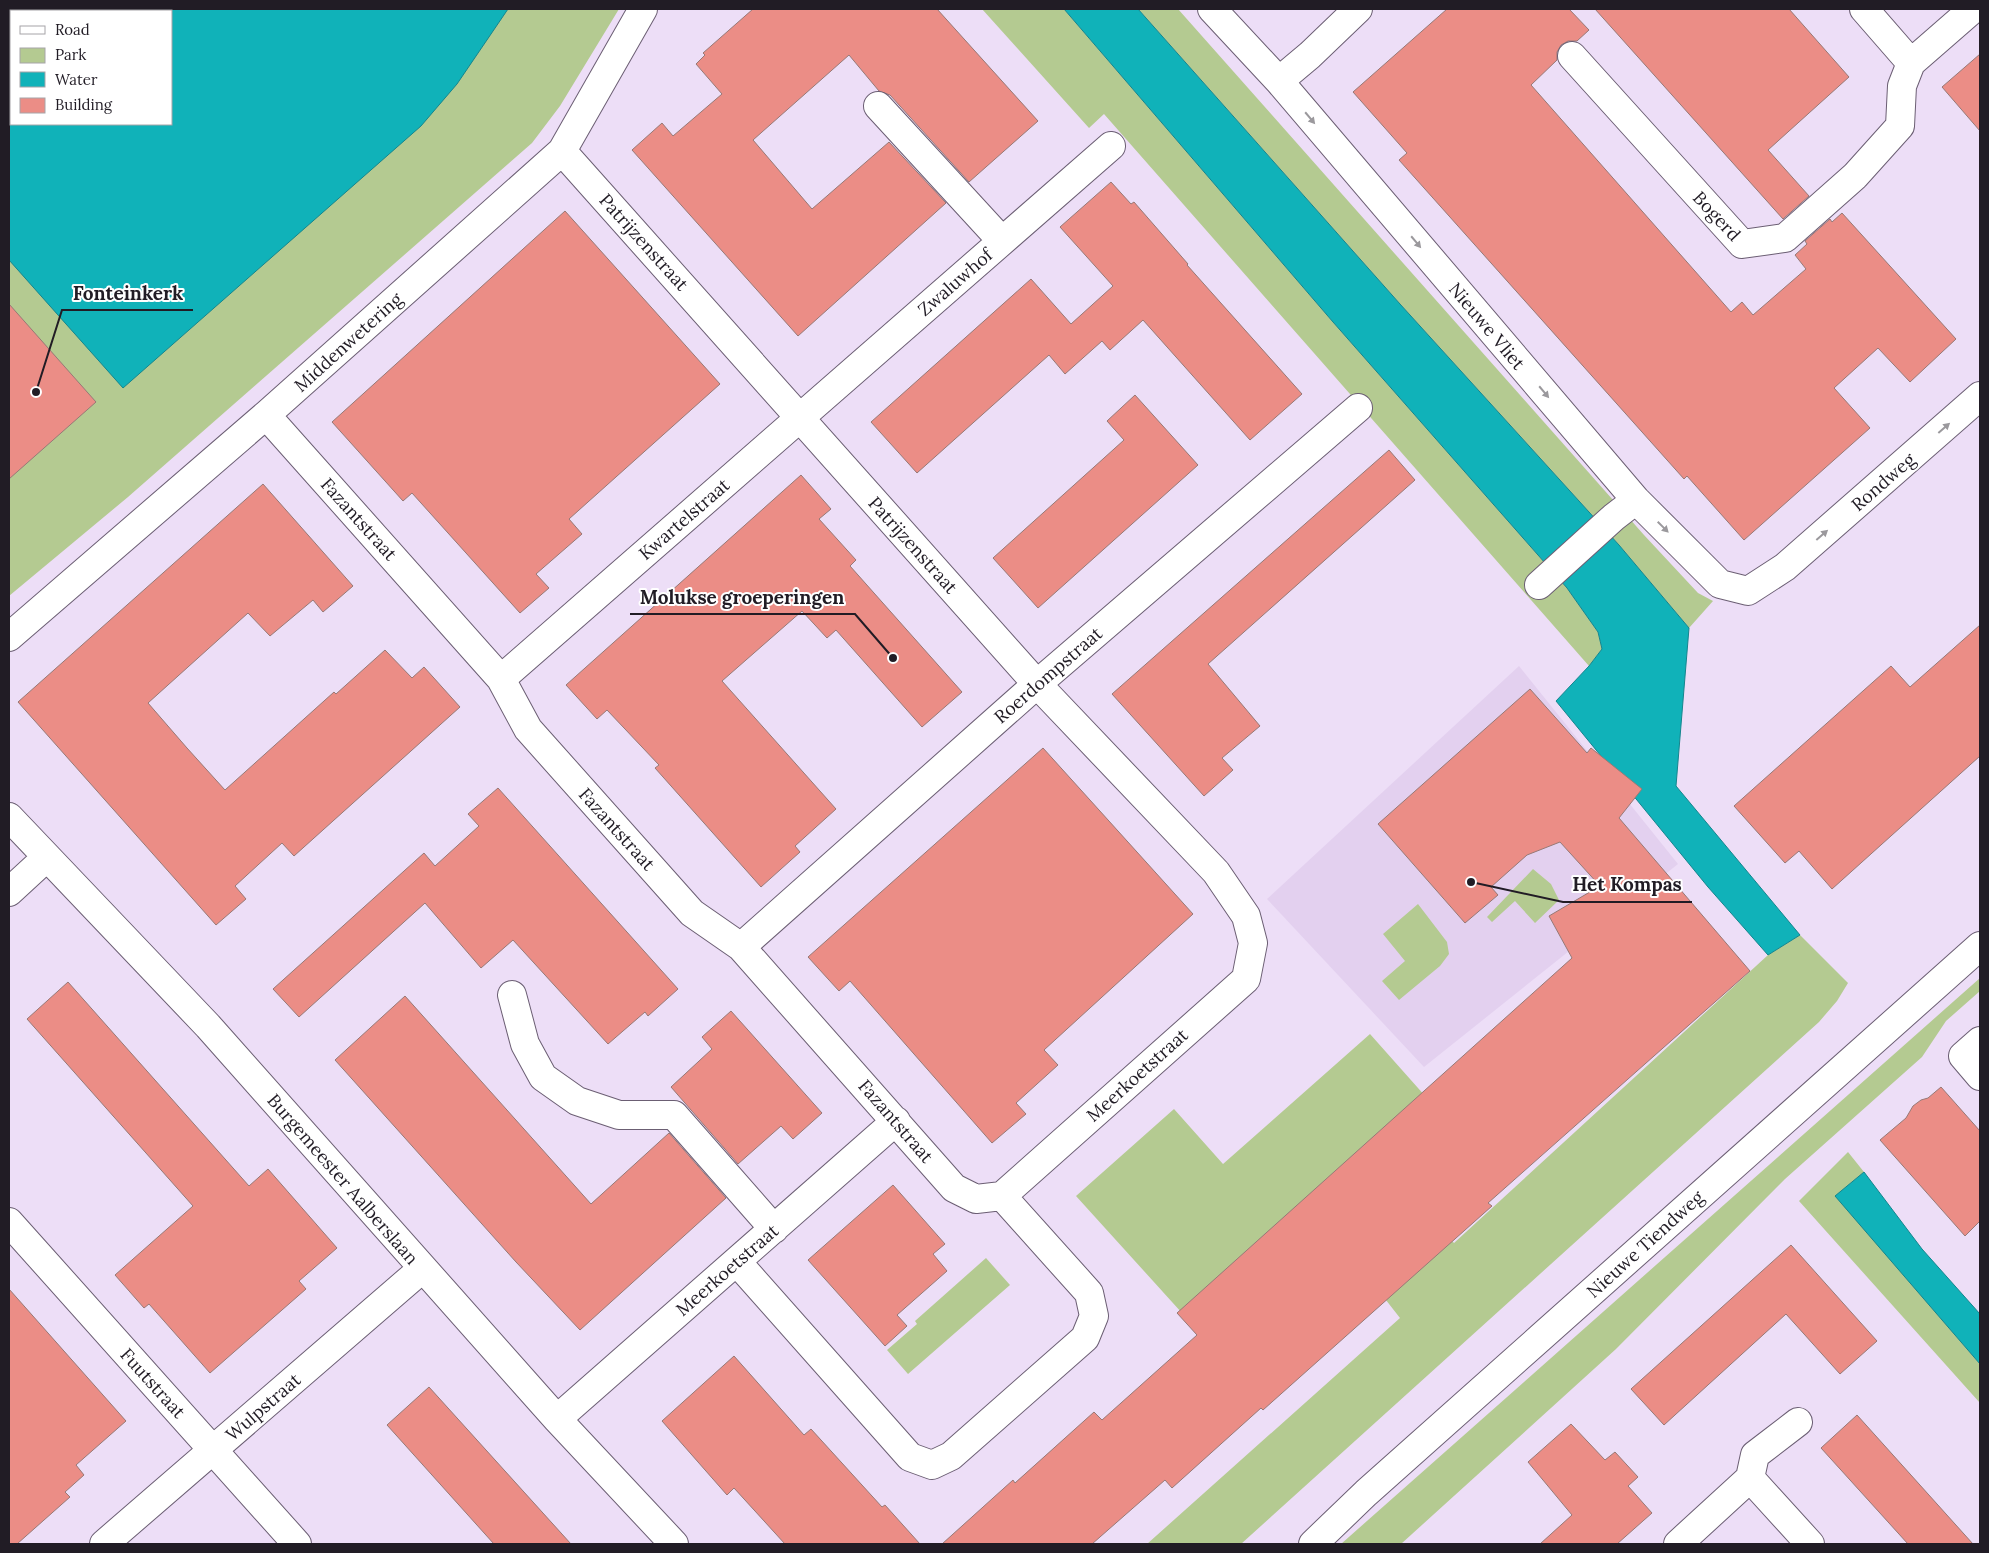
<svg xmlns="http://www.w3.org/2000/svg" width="1989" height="1553" font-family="Lora,serif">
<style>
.built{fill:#e3d0ef}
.green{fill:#b4ca91;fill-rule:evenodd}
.water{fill:#10b2b9;stroke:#15858d}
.building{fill:#eb8d86;stroke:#977976}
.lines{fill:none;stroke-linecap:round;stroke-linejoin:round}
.minor-casing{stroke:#6b5e73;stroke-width:30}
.minor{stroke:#fff;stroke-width:28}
.oneway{fill:#9b999d}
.labels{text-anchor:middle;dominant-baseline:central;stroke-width:4;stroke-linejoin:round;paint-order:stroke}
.street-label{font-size:18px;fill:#211c25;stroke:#fff}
.leader{fill:none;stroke:#211c25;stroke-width:2}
.callout-dot{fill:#211c25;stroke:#fff;stroke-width:2}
.callout-label{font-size:19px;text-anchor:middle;font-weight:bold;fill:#211c25;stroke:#fff;stroke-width:4;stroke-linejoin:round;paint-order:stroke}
</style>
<rect width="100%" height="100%" fill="#eddef7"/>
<path class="built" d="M1519,666L1678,864L1424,1067L1267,899Z"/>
<path class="green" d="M9,9H619L560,106L532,143L128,497L9,596ZM11,11H171V124H11Z
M982,9H1064L1333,322L1567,588L1598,632L1602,649L1589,666L1104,114L1089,128Z
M1138,9H1178L1644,535L1698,593L1713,601L1689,628L1619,545L1400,304Z
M1533,869L1551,884L1559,900L1535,923L1515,901L1492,922L1487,917Z
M1418,904L1447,942L1449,954L1440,966L1399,1000L1382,981L1405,961L1383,934Z
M1800,935L1848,983L1837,1001L1819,1022L1241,1544H1147L1400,1318L1382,1295L1442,1230L1454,1243L1768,955Z
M1980,978V991L1946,1021L1922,1057L1785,1179L1616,1349L1401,1544H1341Z
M1370,1034L1426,1097L1182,1313L1076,1196L1174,1109L1223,1164Z
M1848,1152L1864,1172L1836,1196L1980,1364V1403L1799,1201Z
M986,1258L1010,1285L908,1374L887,1350L917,1324L915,1321Z"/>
<path class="water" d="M103,9H508L457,84L421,126L123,388L9,260V89L11,87V124H171V11H100Z
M1064,9H1138L1400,304L1619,545L1689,628L1676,786L1800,935L1768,955L1708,887L1556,701L1589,666L1602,649L1598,632L1567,588L1333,322Z
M1864,1172L1922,1249L1980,1314V1364L1835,1196Z"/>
<path class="building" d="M753,9H937L1038,121L969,182L890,95L879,91L849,55L753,140L812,209L889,142L946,203L798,336L632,150L662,123L673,136L722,94L696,64L705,55L703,53Z
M1447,9H1569L1589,30L1577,41H1568L1561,45L1557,52V60L1531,85L1731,312L1742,302L1753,315L1806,269L1795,255L1807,244L1805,241L1830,219L1832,222L1842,213L1956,339L1910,382L1878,348L1834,388L1870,428L1744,540L1687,476L1684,479L1399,160L1407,153L1353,92Z
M1595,9H1789L1849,77L1768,150L1809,196L1783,219Z
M1980,54V131L1942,87Z
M1111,182L1131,204L1134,202L1188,264L1187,265L1302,394L1250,440L1143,320L1110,350L1102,341L1065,374L1049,355L917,473L871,422L1031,279L1071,324L1113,286L1060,227Z
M565,211L720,384L569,519L582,534L536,574L549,588L520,613L412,493L403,501L332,422Z
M9,304L96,402L9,479Z
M1135,395L1198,465L1038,608L993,558L1124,440L1107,421Z
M1389,450L1415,480L1208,664L1260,726L1222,758L1233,770L1204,796L1112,694Z
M801,475L831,509L819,519L856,560L850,566L962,692L922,727L836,630L827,638L802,611L722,681L836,809L795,846L800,852L761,887L655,768L659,765L607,710L597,719L566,685Z
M263,484L353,586L323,612L313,600L270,636L248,613L148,703L187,748L225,790L334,692L336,694L385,650L412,678L424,667L460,707L294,856L282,843L235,886L246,899L216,925L18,702Z
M1980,625V756L1832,889L1799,851L1785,863L1734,806L1891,666L1910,687Z
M1530,689L1587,753L1591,748L1642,789L1619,818L1750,971L1488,1203L1492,1206L1263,1410L1261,1408L1172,1488L1165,1480L1092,1544H942L1013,1480L1015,1483L1094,1412L1102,1420L1197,1335L1177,1313L1572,958L1549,916L1600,886L1560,842L1527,855L1491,887L1498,895L1465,923L1378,824Z
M1043,748L1193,914L1044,1050L1058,1065L1016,1103L1026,1114L992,1143L850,981L839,991L808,957Z
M498,788L678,989L648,1016L645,1012L608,1044L513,940L481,968L425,903L299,1017L273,989L424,853L435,866L479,826L468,814Z
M68,982L249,1186L268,1169L337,1248L299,1281L306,1289L210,1373L149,1304L144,1308L115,1275L193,1206L27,1019Z
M405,996L591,1204L669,1133L726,1198L580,1330L516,1262L335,1060Z
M731,1011L822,1113L793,1139L781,1126L738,1164L671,1087L712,1049L702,1037Z
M1941,1087L1980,1131V1221L1965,1236L1880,1140L1906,1118L1913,1106L1921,1100L1928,1098Z
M893,1185L945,1244L933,1254L947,1271L897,1315L907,1326L885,1346L808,1260Z
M1791,1245L1877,1341L1840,1374L1786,1314L1664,1425L1631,1389Z
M9,1289L126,1421L76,1465L84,1475L65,1492L70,1497L17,1544H9Z
M734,1356L804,1435L811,1429L882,1507L885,1505L920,1544H785L734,1488L727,1495L662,1421Z
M429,1387L571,1544H494L387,1425Z
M1857,1415L1973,1544H1908L1821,1448Z
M1571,1424L1605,1460L1615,1452L1638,1477L1628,1486L1652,1513L1617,1544H1540L1572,1515L1528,1462Z"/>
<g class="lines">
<defs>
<path id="minor" d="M1212,9L1279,81L1636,500L1720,584L1748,591L1785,567L1980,396
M1864,9L1911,63
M1572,56L1742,244L1785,238L1855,176L1900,126L1902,86L1911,63L1973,9
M1279,81L1310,55L1358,9
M878,106L1002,241
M562,151L1037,684L1216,872L1246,916L1253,943L1246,979L1002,1196
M266,415L501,679L528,729L692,913L741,947L954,1188L976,1199L1002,1196
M1539,585L1614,517L1636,500
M9,637L266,415L562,151L643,9
M501,679L1111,146
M9,817L208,1026L557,1419L674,1544
M9,892L47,857
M741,947L1037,684L1358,408
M512,995L525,1044L543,1077L577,1101L619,1115H674L774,1229
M1980,1041L1963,1056L1980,1076
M9,1222L297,1544
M737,1262L910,1457L932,1465L951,1456L1085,1338L1094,1316L1089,1293L1002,1196
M557,1419L896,1121
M1750,1478L1755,1455L1798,1422
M104,1544L422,1269
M1313,1544L1366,1493L1540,1338L1980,946
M1678,1544L1750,1478L1810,1544"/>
</defs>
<use href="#minor" class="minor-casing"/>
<use href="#minor" class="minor"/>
</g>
<defs><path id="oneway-solid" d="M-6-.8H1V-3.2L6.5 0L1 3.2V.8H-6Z" transform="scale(1.25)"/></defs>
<g class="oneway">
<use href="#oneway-solid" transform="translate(1310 118) rotate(50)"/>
<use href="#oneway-solid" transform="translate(1416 242) rotate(50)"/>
<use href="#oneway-solid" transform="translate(1544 392) rotate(50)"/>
<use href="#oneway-solid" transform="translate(1944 428) rotate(-41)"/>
<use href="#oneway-solid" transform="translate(1663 527) rotate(45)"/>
<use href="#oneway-solid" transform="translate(1822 535) rotate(-41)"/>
</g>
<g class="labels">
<g class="street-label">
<text transform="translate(1717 216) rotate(47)">Bogerd</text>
<text transform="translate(644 242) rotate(48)">Patrijzenstraat</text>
<text transform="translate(955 282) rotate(-41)">Zwaluwhof</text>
<text transform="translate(1487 326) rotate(50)">Nieuwe Vliet</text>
<text transform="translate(348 342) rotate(-42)">Middenwetering</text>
<text transform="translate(1883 482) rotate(-41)">Rondweg</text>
<text transform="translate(359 519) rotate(48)">Fazantstraat</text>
<text transform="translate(684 519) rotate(-41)">Kwartelstraat</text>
<text transform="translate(913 545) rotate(48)">Patrijzenstraat</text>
<text transform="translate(1048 675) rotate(-41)">Roerdompstraat</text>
<text transform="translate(617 829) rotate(48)">Fazantstraat</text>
<text transform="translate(1137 1075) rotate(-42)">Meerkoetstraat</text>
<text transform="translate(896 1121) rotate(49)">Fazantstraat</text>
<text transform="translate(343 1179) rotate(49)">Burgemeester Aalberslaan</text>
<text transform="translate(1645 1244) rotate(-42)">Nieuwe Tiendweg</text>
<text transform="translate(727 1270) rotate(-41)">Meerkoetstraat</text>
<text transform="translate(153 1383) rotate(48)">Fuutstraat</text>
<text transform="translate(263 1407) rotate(-41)">Wulpstraat</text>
</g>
</g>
<path class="leader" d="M36 392L62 310H193M893 658L855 614H630M1471 882L1563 902H1692"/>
<g class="callout-dot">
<circle cx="36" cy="392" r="5"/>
<circle cx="893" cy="658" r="5"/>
<circle cx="1471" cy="882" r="5"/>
</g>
<g class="callout-label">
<text x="128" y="300">Fonteinkerk</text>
<text x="742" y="604">Molukse groeperingen</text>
<text x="1627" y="891">Het Kompas</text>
</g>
<rect width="1989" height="1553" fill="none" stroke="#211c25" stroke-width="20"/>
<rect x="10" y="10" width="162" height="115" fill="#ffffff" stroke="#a6a4a8"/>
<rect x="20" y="26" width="25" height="8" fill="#ffffff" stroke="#a6a4a8"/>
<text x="55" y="35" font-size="15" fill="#211c25">Road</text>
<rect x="20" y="48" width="25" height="15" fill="#b4ca91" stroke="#a6a4a8"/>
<text x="55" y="60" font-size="15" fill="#211c25">Park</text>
<rect x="20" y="72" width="25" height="15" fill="#10b2b9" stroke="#a6a4a8"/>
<text x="55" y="85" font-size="15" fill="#211c25">Water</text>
<rect x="20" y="98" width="25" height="15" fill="#eb8d86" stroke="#a6a4a8"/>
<text x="55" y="110" font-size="15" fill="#211c25">Building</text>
</svg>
